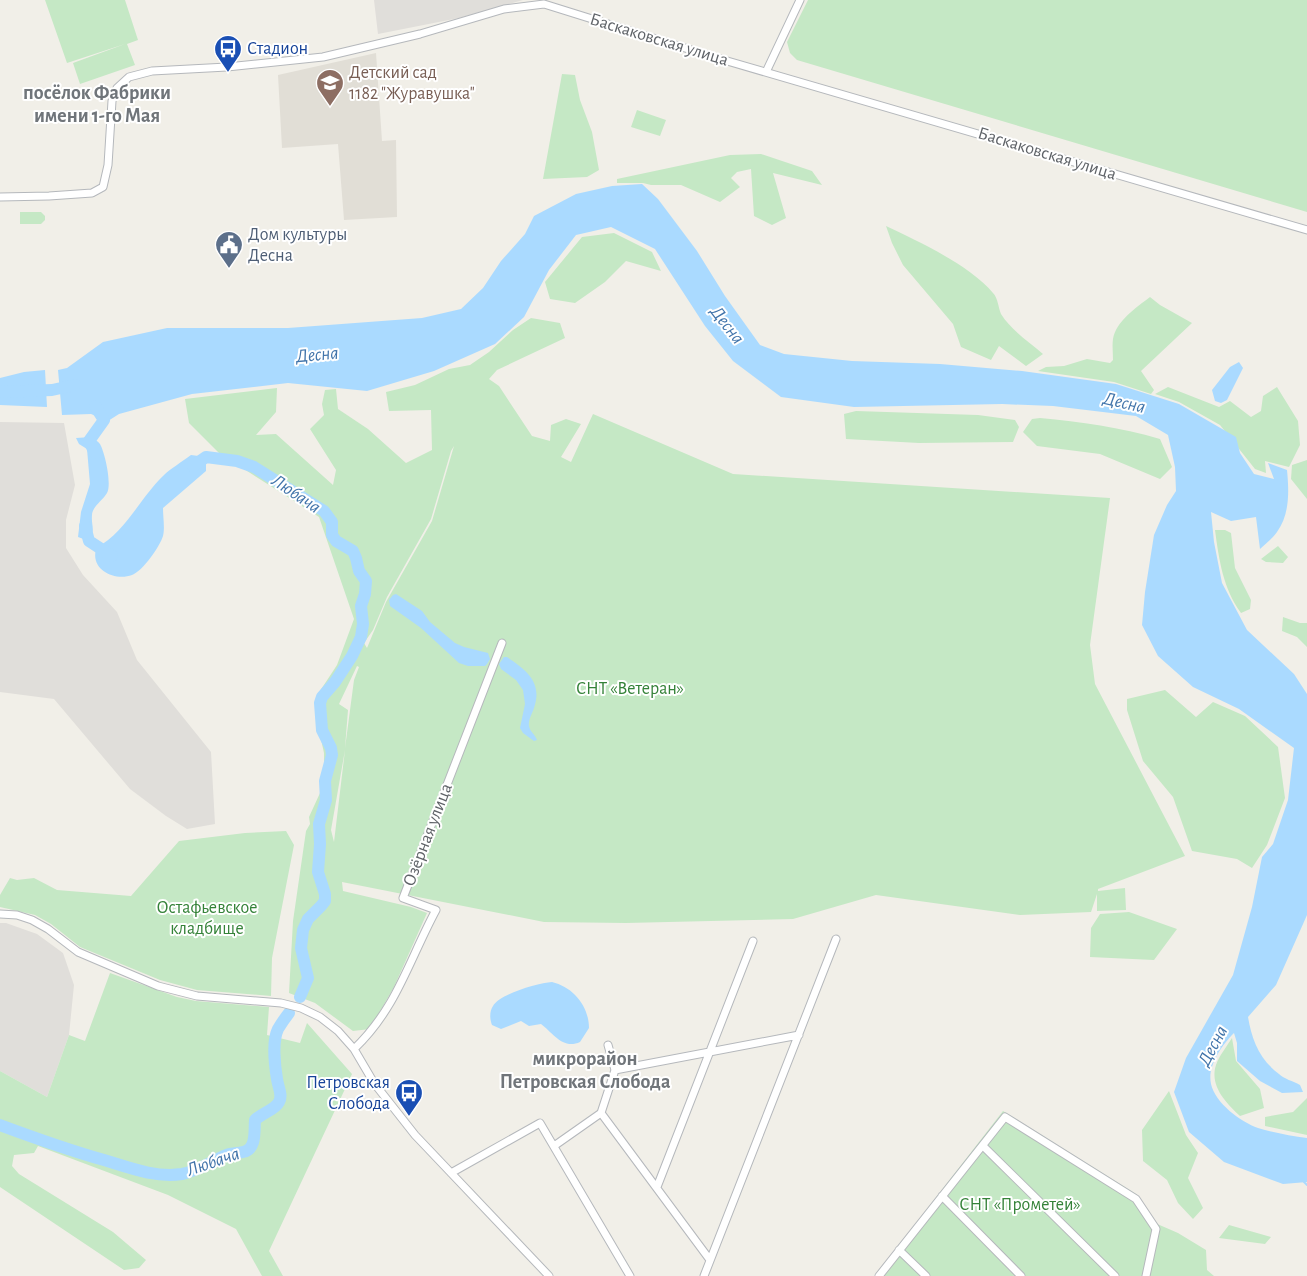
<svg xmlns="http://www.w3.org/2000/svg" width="1307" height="1276" font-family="'Alegreya Sans',sans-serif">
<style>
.industrial{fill:#e0deda}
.education{fill:#e1ded6}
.green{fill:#c5e8c5;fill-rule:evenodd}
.water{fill:#aadaff}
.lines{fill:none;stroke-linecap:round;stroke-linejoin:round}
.stream{stroke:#aadaff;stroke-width:2}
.river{stroke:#aadaff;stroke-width:12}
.minor-casing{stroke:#b5b8bc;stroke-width:9}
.minor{stroke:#fff;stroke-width:7}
.labels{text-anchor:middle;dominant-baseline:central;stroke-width:4;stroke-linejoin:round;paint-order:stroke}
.street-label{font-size:18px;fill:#5f6368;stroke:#fff}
.transit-label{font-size:18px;fill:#164399;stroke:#fff;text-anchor:start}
.education-label{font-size:18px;fill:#785e54;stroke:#fff;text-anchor:start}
.service-label{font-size:18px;fill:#4e5e75;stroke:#fff;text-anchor:start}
.park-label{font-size:18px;fill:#348238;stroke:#fff}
.water-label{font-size:19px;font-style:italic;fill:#4174aa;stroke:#fff}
.quarter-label{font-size:20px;font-weight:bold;fill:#70757a;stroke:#fff}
</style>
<rect width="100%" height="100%" fill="#f1efe8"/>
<path class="industrial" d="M374,0H523L459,18L378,34Z
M0,422L64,423L75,485L66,520V548L83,575L117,612L137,660L211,752L215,824L187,829L166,816L130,789L54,699L0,692Z
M0,923H6L37,934L63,953L74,985L69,1035L47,1097L0,1071Z"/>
<path class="education" d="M376,53L382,141L396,140L397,217L344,220L338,144L282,148L278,75Z"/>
<path class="green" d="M45,0H125L138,40L127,44L135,65L80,84L73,63L125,44L67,63Z
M808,0H1307V212L797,60L790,53L787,42Z
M562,74L575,75L580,100L592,132L599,170L587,177L543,179Z
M637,110L666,120L660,136L631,127Z
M761,154L812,171L822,185L773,173L786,218L772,225L754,216L751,169L737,172L731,178L740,187L720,202L681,185H651L643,183H617V179L730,155Z
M20,212H41L45,216V220L41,224H20Z
M886,226C918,241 971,266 993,293C998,298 998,307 1001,314C1011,330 1029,342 1043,354L1026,366L999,346L991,360L961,347L953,324L903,265L892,243Z
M614,233L652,252L661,271L626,261L605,282L575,303L550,299L545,282L582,237Z
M1150,297L1160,305L1192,323L1141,371L1154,390L1151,394L1114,382L1038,371L1046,367L1064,366L1087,359L1110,363L1113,360C1113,353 1112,346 1113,339C1116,321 1137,307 1150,297Z
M531,318L560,323L565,338L497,370L489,379L499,386L532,436L550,441L551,425L566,419L581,424L561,457L571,462L593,414L733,474L1110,498L1090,645L1095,684L1185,856L1098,889V891L1125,888L1126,910L1097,911V894L1091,912L1020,915L876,895L793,919L626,923L544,922L342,882L343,891L411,907L427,913L394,987L370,1029L353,1031L315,1003L289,993L293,921L306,831L310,824L309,817L320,793L324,773V753L315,712L318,694L337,665L354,619L319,517L219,453L189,423L185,399L277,388L276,412L256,435L276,434L333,485L336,470L310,429L324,415L322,404L325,390L336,389L338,409L368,429L406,463L432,450L431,410L389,411L386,392L415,385L449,369L470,365L489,352L513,330ZM454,446L432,521L386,602L367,648L364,643L373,630L387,597L431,519L451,451ZM357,666L359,667L354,680L345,748L348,710L339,704ZM345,750L334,842L331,830Z
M1168,387L1219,407L1230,401L1251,417L1261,411L1263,396L1277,387L1298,421L1300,445L1289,467L1265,461L1266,473L1255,469L1220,425L1179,402L1155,394Z
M856,411L978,415L1015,420L1019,427L1013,442L919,443L846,439L844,414Z
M1040,418C1081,422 1120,427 1160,439L1172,467L1160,479L1100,454L1037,446L1023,432L1032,419Z
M1307,460V499L1291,479L1292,465Z
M1215,530H1225L1231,533L1235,568L1251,600L1250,609L1241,613C1223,588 1219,560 1215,530Z
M1278,546L1288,557L1283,563L1266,562L1261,559Z
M1283,617L1300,623H1307V647L1297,637L1282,631Z
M1165,690L1196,717L1213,702L1245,716L1278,747L1285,798L1267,845L1252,868L1237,859L1192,851L1173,797L1143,761L1127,710V699Z
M286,831L294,845L272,958L271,996L197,990L160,980L80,947L51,924L35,915L0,907V895L10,878L17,880L34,878L57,890L131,896L179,841L245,833Z
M1129,912L1177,929L1154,960L1090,957L1091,928L1100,914Z
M110,973L177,997L196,1001L269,1007L267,1035L300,1043L307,1023L352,1074L269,1251L283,1276H262L236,1229L168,1195L38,1146L34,1153L14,1155L12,1166L19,1174L113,1232L146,1260L139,1268L124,1270L0,1187V1071L47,1097L69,1035L85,1041Z
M1232,1038L1236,1061L1260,1089L1264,1108L1240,1116C1227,1104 1209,1086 1216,1065C1219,1056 1227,1046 1232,1038Z
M1169,1091L1186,1135L1198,1153L1188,1178L1203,1208L1193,1219L1178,1203L1167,1180L1143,1161L1142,1130Z
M1307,1098V1135L1265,1126V1117L1293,1112Z
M1003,1111L1136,1194L1155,1223L1178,1233L1206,1250L1207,1270L1214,1276H875Z
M1229,1225L1271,1237L1265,1244L1219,1238Z"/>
<path class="water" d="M642,184L658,199L697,251L725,296L760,345L784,354L852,361L940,364L1022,371L1116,384L1179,404L1236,437L1240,453L1254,474L1274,479L1268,463L1287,470C1289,491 1290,514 1277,532C1273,538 1266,543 1260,549L1256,517L1231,521L1211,512L1214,542L1222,583L1247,630L1294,674L1307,694V915L1276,985L1248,1017C1252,1040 1259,1059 1279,1074C1284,1079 1293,1081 1300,1085L1303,1092L1282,1093L1260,1081L1237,1061V1043L1234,1033C1222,1045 1207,1066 1211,1084C1215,1103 1241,1122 1258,1128C1274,1133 1291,1136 1307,1138V1182L1283,1184L1224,1162L1189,1132L1174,1092L1186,1058L1233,975L1252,907L1262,857L1273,844L1288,800L1294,748L1239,709L1193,687L1158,656L1142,625L1145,592L1154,535L1167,505L1176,491L1175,467L1168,435L1136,416L1053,406L1002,404L854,407L781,397L733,361L705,326L655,249L611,227L576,235L549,270L524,317L495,344L434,371L367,391L288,383L192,394L119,414L108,421L91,414L62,415L58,370L67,368L103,342L167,328H288L422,318L461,309L483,288L501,261L525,234L534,216L576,194L612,186Z
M1239,362L1243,368L1227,400L1221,403L1215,401L1212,390L1230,367Z
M45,370L47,407L0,405V378L24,372Z
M91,437C94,439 98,441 100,444C105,453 112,484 107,493C103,500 92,507 92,515C91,527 96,528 89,541L78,537L81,512L90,484L87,449L79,444L76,438Z
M191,455L206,457V471L163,508C163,517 165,528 163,536C160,546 143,571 132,575C114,582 88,568 97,547C125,533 140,498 163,476C171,468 182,462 191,455Z
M396,594L422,611L430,622L455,643L464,647L488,653L490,659L487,664L485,666H468L459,663L421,628L390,606L389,600L393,595Z
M504,657H507C526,670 543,682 534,708C532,714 528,720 529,726C530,732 535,734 537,740L534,741L523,733L520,728L525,704L523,690L516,680L501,669L499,664Z
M552,982C573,987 589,1006 589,1028L580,1042C563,1050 553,1033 541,1024L529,1026L521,1021L501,1029L492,1025C490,1020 489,1012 493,1006C500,994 538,983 552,982Z"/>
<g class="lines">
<path class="stream" d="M1304,1182L1307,1185"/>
<path class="river" d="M0,392L52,390L75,385
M95,453L89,441L104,420L95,406
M193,466L206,457L237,461L254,467L324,511L332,522V535L336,541L353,551L356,558L359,571L366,581L365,594L361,606L363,624L361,637L352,656L335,682L322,697L320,703L322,730L331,748L332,755L325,781L326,800L319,824L320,844L318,872L325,894V901L321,906L308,919L303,930L301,948L308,978L300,997
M85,526L89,541L112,556
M0,1125C35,1138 69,1150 104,1160C130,1168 156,1178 182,1174C197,1171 211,1162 224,1156C230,1152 236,1154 243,1152C257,1149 254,1131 255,1120C262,1113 275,1110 279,1102C283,1095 278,1087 277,1079C275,1067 272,1041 278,1029C281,1024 285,1018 289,1013"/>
<defs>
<path id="minor" d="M766,72L800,0
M0,197L49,196L92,193L103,187L108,165L112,101L117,88L129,77L152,71L227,67L323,57L420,34L504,9L544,4L717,58L1307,230
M0,914L17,915L32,920L48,929L78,952L158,986L197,996L281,1003L301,1008L320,1017L338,1031L354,1049L374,1083L415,1135L549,1276
M608,1045L615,1070
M354,1049C397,1008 409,960 436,910L403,898L502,643
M554,1146L601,1113
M983,1146L1115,1276
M451,1173L540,1123L630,1276
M657,1187L753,941
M942,1196L1021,1276
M899,1250L926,1276
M710,1260L601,1113L615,1070L799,1035
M704,1276L836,939
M879,1276L1005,1117L1136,1199L1156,1229L1146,1276"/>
</defs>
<use href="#minor" class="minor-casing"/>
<use href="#minor" class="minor"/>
</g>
<defs>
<symbol id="bus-pin" viewBox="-11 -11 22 30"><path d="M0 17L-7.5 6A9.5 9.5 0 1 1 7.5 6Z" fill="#1a4fb4" stroke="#fff"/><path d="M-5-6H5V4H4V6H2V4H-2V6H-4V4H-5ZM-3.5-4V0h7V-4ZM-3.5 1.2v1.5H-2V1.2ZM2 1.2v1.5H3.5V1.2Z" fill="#fff"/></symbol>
<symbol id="school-pin" viewBox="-11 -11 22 30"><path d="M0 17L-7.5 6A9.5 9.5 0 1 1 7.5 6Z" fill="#8d6e63" stroke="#fff"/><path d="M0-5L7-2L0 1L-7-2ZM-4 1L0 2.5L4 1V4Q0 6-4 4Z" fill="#fff"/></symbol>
<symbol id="civic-pin" viewBox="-11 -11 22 30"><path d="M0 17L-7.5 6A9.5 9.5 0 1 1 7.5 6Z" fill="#5c6f8a" stroke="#fff"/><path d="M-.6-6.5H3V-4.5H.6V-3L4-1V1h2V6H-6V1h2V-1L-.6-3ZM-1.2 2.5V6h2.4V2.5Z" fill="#fff"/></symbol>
</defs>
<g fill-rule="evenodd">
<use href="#bus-pin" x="212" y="33" width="32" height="43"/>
<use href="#school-pin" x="314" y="67" width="32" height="43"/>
<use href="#civic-pin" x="213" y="229" width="32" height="43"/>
<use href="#bus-pin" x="393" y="1077" width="32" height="43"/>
</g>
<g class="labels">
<g class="street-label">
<text transform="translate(659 40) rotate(17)">Баскаковская улица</text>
<text transform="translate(1047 154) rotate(17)">Баскаковская улица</text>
<text transform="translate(428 835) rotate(-69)">Озёрная улица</text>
</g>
<g class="transit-label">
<text x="247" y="49">Стадион</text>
<text x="390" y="1083" text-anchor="end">Петровская<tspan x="390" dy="21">Слобода</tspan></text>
</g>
<g class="education-label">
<text x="349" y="73">Детский сад<tspan x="349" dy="21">1182 "Журавушка"</tspan></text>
</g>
<g class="service-label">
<text x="248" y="235">Дом культуры<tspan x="248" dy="21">Десна</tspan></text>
</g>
<g class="park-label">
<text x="630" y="689">СНТ «Ветеран»</text>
<text x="207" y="908">Остафьевское<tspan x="207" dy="21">кладбище</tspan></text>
<text x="1020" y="1205">СНТ «Прометей»</text>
</g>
<g class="water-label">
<text transform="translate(727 325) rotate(52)">Десна</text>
<text transform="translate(317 355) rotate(-5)">Десна</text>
<text transform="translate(1124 403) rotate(13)">Десна</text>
<text transform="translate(296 494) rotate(34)">Любача</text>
<text transform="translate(1213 1046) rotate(-62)">Десна</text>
<text transform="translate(213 1162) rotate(-19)">Любача</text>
</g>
<g class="quarter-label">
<text x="97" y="93">посёлок Фабрики<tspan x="97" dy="23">имени 1-го Мая</tspan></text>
<text x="585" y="1059">микрорайон<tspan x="585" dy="23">Петровская Слобода</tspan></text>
</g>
</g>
</svg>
